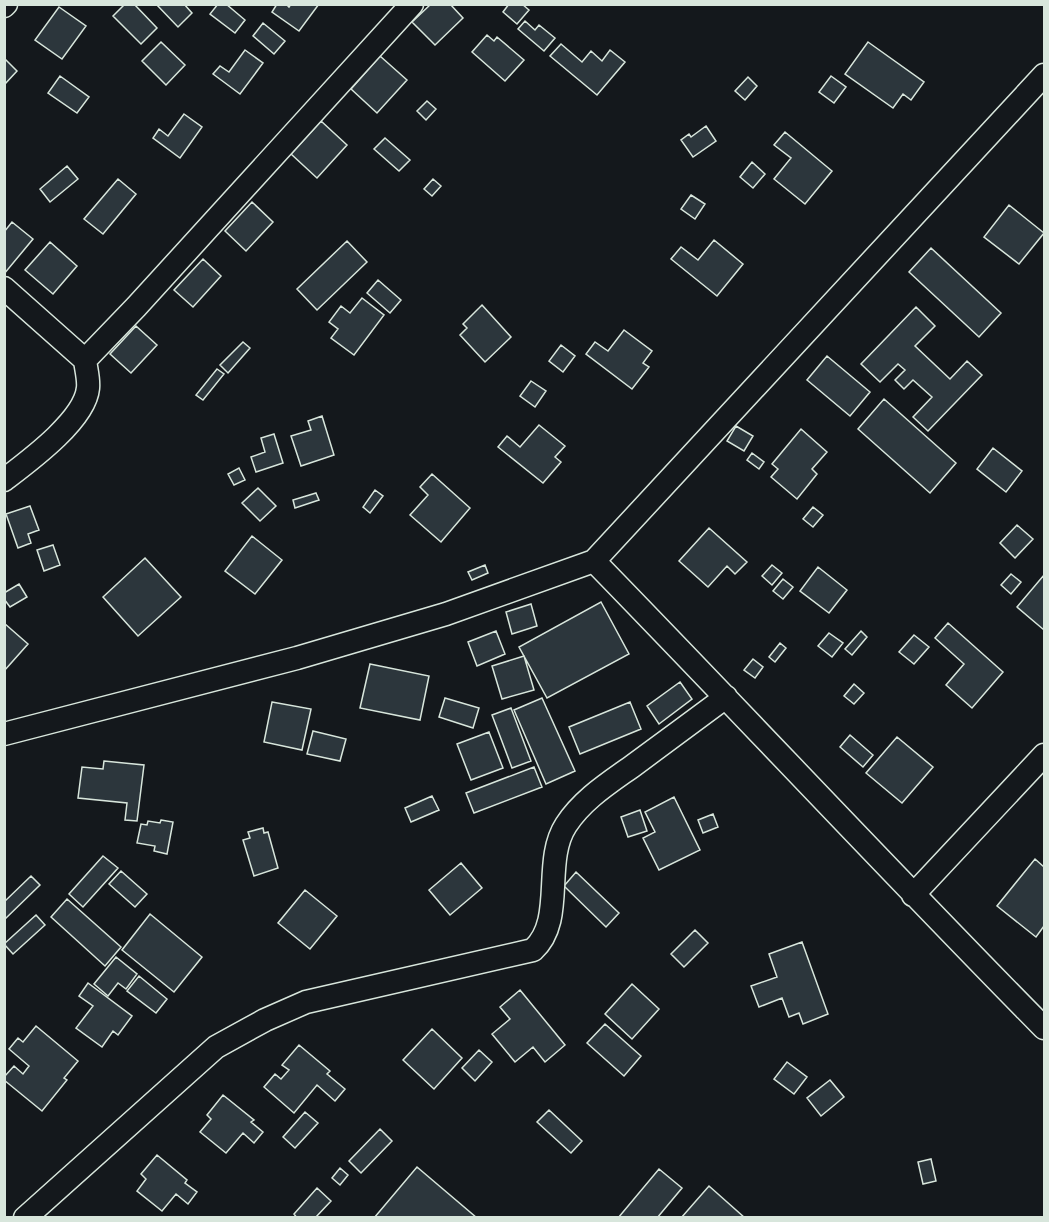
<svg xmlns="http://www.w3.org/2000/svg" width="1049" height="1222" font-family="Overpass,sans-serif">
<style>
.building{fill:#2c363c;stroke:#d8e6dc;stroke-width:1.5}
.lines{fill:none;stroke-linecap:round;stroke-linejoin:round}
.minor-casing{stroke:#d8e6dc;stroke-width:25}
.minor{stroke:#14181c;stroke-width:22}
</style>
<rect width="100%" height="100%" fill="#14181c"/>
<path class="building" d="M125,4H134L157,28L141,44L113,16Z
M156,4H184L192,13L178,27Z
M218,4H226L245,20L235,33L210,14Z
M277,4H286L289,7L291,4H319L299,31L272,12Z
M431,4H450L463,18L435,45L412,22Z
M509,4H522L529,10L517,24L503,12Z
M59,7L86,26L62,59L35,40Z
M525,21L535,30L539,25L555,38L544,51L518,29Z
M263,23L285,41L274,54L253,36Z
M487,35L494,41L497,37L524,60L505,81L472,52Z
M161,42L185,65L166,85L142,61Z
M868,42L924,82L911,100L903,94L893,108L845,74Z
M561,44L582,62L591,51L602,61L610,50L625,62L597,95L550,56Z
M245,50L263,63L240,94L213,74L220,66L229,72Z
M380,56L407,80L377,113L351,89Z
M4,58L17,71L4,85Z
M60,76L89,97L77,113L48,93Z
M831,76L846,87L834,103L819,92Z
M748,77L757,86L745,100L735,91Z
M427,101L436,109L426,120L417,111Z
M184,114L202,127L180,158L153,138L159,129L168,136Z
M321,121L347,145L317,178L291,154Z
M706,126L716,141L693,157L681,140L689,134L691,137Z
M785,132L832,171L805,204L774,179L791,158L774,145Z
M385,138L410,160L399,171L374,149Z
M752,162L765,174L753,188L740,177Z
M67,166L78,179L50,202L40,189Z
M118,179L136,194L103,234L84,219Z
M433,179L441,186L432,196L424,189Z
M691,195L705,204L695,219L681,209Z
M252,202L273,222L246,251L225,231Z
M1009,205L1044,233L1019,264L984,237Z
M12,222L33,239L4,274V232Z
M714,240L743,264L717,296L671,259L681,247L698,260Z
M347,241L367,262L317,310L297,289Z
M50,242L77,266L53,294L25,270Z
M931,248L1001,313L979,337L909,272Z
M203,259L221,276L193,307L174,290Z
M378,280L401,300L390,313L367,293Z
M362,298L384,315L354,355L331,338L338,329L329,322L341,306L350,313Z
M482,305L511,337L485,362L460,335L467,328L463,324Z
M916,307L935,326L915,346L950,379L967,361L982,375L928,431L913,417L932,397L913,380L904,389L895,380L905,370L898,364L880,382L861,364Z
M136,326L157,345L131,373L110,354Z
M624,330L652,351L643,363L649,367L632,389L586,354L595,342L608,351Z
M243,342L250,348L228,373L220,365Z
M561,345L575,356L563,372L549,361Z
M827,356L870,392L850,416L807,380Z
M217,369L224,374L203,400L196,395Z
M531,381L546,391L535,407L520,396Z
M884,399L956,463L930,493L858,429Z
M322,416L334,455L301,466L291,436L311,430L308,421Z
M539,425L565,446L555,457L561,462L543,483L498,447L507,436L520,447Z
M736,426L753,436L744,451L727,441Z
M801,429L827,452L812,469L817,474L797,499L771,477L778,469L772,464Z
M274,434L283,463L256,472L251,457L265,452L261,438Z
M993,448L1022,471L1006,492L977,469Z
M752,453L764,462L759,469L747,460Z
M239,468L245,480L234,485L228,474Z
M432,474L470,508L441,542L410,515L428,495L420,487Z
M258,488L276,506L260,521L242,503Z
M375,490L383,496L370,513L363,507Z
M316,493L319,500L295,508L293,500Z
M30,506L39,530L28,534L31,543L18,548L6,514Z
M813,507L823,515L813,527L803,519Z
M1017,525L1033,539L1015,558L1000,543Z
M709,528L747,562L735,574L727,566L708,587L679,561Z
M252,536L282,560L255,594L225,571Z
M53,545L60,565L44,571L37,550Z
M145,558L181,597L138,636L103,597Z
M485,565L488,573L472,580L468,572Z
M772,565L782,573L772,585L762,576Z
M818,567L847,590L829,613L800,591Z
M1011,574L1021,582L1011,594L1001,585Z
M1044,575V630L1017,607Z
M783,579L793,587L783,599L773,591Z
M19,584L27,597L10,607L4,599V593Z
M601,602L629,654L547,698L519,647Z
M531,604L537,626L512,634L506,612Z
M4,623L28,644L4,671Z
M948,623L1003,672L972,708L946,685L964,664L935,638Z
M496,631L505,654L477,666L468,642Z
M861,631L867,637L852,655L845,649Z
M829,633L843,643L832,657L818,646Z
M914,635L929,647L914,664L899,652Z
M780,643L786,648L775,662L769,657Z
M524,656L534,690L502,699L492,666Z
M753,659L763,667L755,678L744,670Z
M370,664L429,676L420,720L360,708Z
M680,682L692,699L659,724L647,706Z
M854,684L864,693L854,704L844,696Z
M445,698L479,708L473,728L439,717Z
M542,698L575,771L546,784L514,710Z
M272,702L311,709L302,750L264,742Z
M630,702L641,729L580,754L569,727Z
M511,708L531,761L512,768L492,715Z
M313,731L346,739L340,761L307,754Z
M489,732L503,768L471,780L457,744Z
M850,735L873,755L863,767L840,747Z
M897,737L933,767L902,803L866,773Z
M104,761L144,765L137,821L125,820L127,803L78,798L82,767L103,769Z
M534,767L542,787L474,813L466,793Z
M432,796L439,810L411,822L405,808Z
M674,797L700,850L659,870L643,838L655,832L645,812Z
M640,810L647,831L628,837L621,817Z
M713,814L718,827L703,833L698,820Z
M161,820L173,822L167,854L154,851L155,846L137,843L141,824L147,825L148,821L160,823Z
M263,828L264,833L268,832L278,868L254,876L243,840L250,838L248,832Z
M103,856L118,868L83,907L69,894Z
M1035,859L1044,867V926L1036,937L997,906Z
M461,863L482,888L450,915L429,890Z
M121,871L147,894L135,907L109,884Z
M576,872L619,913L606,927L564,886Z
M31,876L40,885L4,920V902Z
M305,890L337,916L310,949L278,923Z
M67,899L121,947L105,966L51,917Z
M150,914L202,957L174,992L122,950Z
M36,915L45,925L13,954L4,944Z
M695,930L708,943L684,967L671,954Z
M802,942L828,1014L803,1024L799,1013L789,1017L782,998L759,1007L751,986L777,977L769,954Z
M116,957L137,974L126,989L118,983L108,996L94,984Z
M139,976L167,999L156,1013L127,991Z
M88,983L132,1016L118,1035L113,1031L102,1047L76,1028L93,1006L79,996Z
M632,984L659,1009L632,1039L605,1014Z
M520,990L565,1045L545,1062L533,1047L515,1062L492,1034L510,1019L500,1007Z
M605,1024L641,1056L624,1076L587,1043Z
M36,1026L78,1061L64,1078L67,1080L42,1111L4,1080V1077L14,1066L23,1074L29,1066L9,1049L18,1038L23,1042Z
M432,1029L462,1058L434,1089L403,1060Z
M299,1045L330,1071L327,1074L345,1089L335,1101L317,1085L294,1113L264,1087L275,1074L281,1079L289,1070L282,1065Z
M479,1050L492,1062L475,1081L462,1068Z
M787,1062L807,1077L794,1094L774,1079Z
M830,1080L844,1097L821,1116L807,1098Z
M223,1095L254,1120L251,1122L263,1132L254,1143L243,1133L226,1153L200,1132L211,1119L207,1115Z
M549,1110L582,1141L571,1153L537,1122Z
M305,1112L318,1123L295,1148L283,1137Z
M380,1129L392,1141L361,1173L349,1161Z
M157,1155L187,1180L185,1183L197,1192L188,1204L176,1194L162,1211L137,1191L146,1179L141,1174Z
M931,1159L936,1181L923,1184L918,1162Z
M417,1167L477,1218H374Z
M340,1168L348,1175L340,1185L332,1178Z
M659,1169L682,1188L657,1218H618Z
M709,1186L745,1218H681Z
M317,1188L331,1201L315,1218H297L294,1214Z"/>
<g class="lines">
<defs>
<path id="minor" d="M4,6L6,4
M4,288L85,360C86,369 89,379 88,388C85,420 29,461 4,480
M85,360L136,307L412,4
M594,561C745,716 892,874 1044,1028
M4,734L297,658L446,614L594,561L1044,75
M913,895L1044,755
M25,1218L216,1047L265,1020L306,1002L533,950C566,920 542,862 566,825C583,799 609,783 634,765C665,742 695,720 726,697"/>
</defs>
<use href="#minor" class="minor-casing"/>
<use href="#minor" class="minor"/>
</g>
<rect width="1049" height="1222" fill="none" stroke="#d8e6dc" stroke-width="12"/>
</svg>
